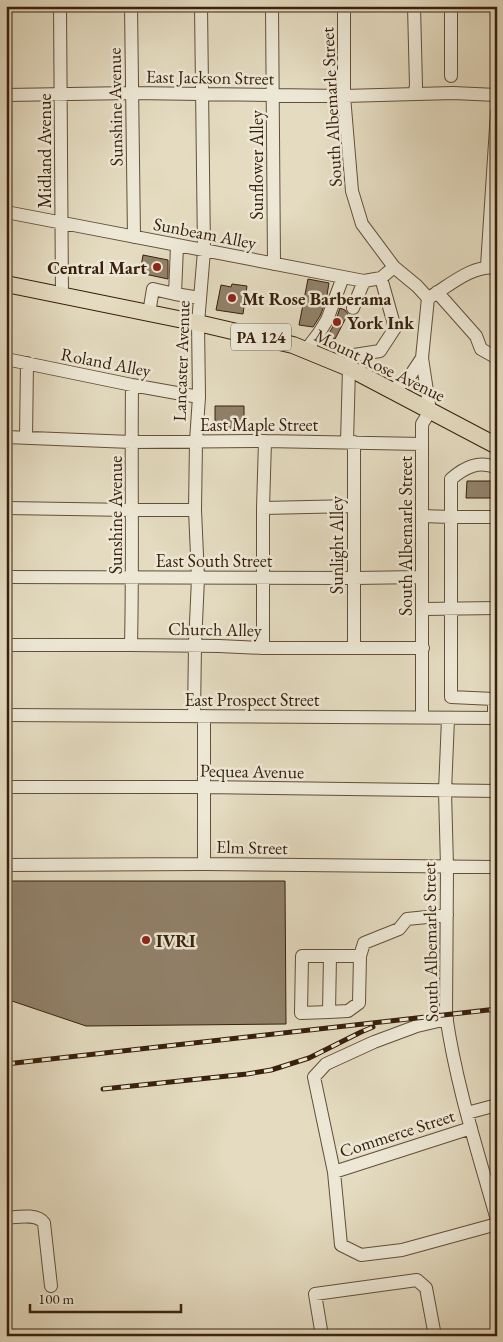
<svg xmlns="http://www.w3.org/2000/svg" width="503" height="1342" font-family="'EB Garamond',serif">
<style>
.building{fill:#91816a;stroke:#38200c}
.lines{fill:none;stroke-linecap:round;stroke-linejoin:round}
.minor-casing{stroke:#634f39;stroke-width:14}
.major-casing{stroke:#38200c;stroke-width:18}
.minor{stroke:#ede8d6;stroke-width:12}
.major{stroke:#e4dbc0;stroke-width:16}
.rail-casing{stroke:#38200c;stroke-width:5}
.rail{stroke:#ede8d6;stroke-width:3;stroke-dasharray:9;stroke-linecap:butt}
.poi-dot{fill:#8f2418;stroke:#ede8d6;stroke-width:2}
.labels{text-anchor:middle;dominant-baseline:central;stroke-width:5;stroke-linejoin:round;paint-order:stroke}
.shield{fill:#ede8d6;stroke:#6e5c49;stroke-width:1}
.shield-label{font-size:16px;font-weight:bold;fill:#38200c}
.street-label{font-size:18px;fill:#38200c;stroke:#ede8d6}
.poi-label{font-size:18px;font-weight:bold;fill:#38200c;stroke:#ede8d6;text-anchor:start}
</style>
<rect width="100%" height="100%" fill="#e4dbc0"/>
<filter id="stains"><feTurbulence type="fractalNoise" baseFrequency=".004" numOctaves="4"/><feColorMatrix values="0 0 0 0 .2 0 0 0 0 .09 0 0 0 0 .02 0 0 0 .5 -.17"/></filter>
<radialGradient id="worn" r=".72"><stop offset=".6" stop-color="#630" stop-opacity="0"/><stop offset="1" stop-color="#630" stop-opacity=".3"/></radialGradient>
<path class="building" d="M143,255L168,260V279L140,273Z
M308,279L329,283L326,301L320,316L313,327L299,325Z
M232,284L247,286L243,314L216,310L221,285L231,287Z
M340,308L345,310L348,314L335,339L328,335L335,323Z
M215,406H244V429H215Z
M467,481H497V498H466Z
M6,881H285L286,1024L86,1026L6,999Z"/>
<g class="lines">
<defs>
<path id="minor" d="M60,6L62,296
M131,6L134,237
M272,6L274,264
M344,6V96L352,191L362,224L394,267L417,286L428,298L422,358
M451,6V76
M414,94L416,86L414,6
M6,95L132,93L344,96L453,93L497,95
M6,212L364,281L381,278L394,267
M487,266L497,112
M437,292L476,336L481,349L497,358
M175,294L200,298
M430,297C450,285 473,264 497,268
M353,308L364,281
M149,313L153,289L175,294L177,246
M306,350L319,333L327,320L343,277
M6,359L132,385L199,397
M391,391L408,379L422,358L430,411L422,424V718
M6,437L131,442L265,441L422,444
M26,438L27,363
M347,442L349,368L354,355L380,351L395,328L381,278
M354,442V647
M6,508L132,510H195
M263,508L353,506
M422,516L451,517V479C465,467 479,460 497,468
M6,577L354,578L422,577
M423,609L497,608
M6,645H131L219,646L263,648H423
M131,645C133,558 131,472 132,385
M263,648V508L265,441
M6,715L497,718
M194,716L195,645L198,578L195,510L196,441L199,397L198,323L204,251L201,6
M204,716V864
M494,718V699L451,697V517H497
M448,719L445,791L447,867L446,1015C456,1085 478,1152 497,1220
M6,787H203L497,791
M6,865L204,864L497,867
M330,956L329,1012L301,1013L302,956H360
M329,1012L348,1011L359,1003L360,956L364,943L399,929L407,919L447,915
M447,1019L417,1026L374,1042L326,1064L314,1077L334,1172L341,1245L361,1255L402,1250L497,1224
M467,1113L497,1105
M334,1172L471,1128
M6,1218C18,1217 37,1213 44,1223L51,1286
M322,1336L315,1294L417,1280L426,1288L435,1336"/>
<path id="major" d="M6,284L198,323L293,345L349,368L497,446"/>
</defs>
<use href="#minor" class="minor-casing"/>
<use href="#major" class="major-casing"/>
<use href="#minor" class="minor"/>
<use href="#major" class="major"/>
<defs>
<path id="rail" d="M6,1064L497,1009
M103,1089L247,1074L271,1070L309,1058L361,1032L373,1027"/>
</defs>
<use href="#rail" class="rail-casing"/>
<use href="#rail" class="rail"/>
</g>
<g class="poi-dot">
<circle cx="157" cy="267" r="5"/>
<circle cx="232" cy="298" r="5"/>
<circle cx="337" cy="322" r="5"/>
<circle cx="146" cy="940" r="5"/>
</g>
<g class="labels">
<rect class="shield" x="231" y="323.5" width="60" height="27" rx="4"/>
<g class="shield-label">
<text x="261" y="337">PA 124</text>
</g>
<g class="street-label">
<text transform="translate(210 77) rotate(1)">East Jackson Street</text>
<text transform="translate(115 107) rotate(-91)">Sunshine Avenue</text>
<text transform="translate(331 107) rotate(-93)">South Albemarle Street</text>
<text transform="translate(44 151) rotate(-90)">Midland Avenue</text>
<text transform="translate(256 165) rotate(-90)">Sunflower Alley</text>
<text transform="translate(205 233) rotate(11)">Sunbeam Alley</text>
<text transform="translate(181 361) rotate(-88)">Lancaster Avenue</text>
<text transform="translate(106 362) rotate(11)">Roland Alley</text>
<text transform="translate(380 365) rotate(26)">Mount Rose Avenue</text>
<text x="259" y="424">East Maple Street</text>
<text transform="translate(115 515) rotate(-90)">Sunshine Avenue</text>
<text transform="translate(405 536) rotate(-90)">South Albemarle Street</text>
<text transform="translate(336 545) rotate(-90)">Sunlight Alley</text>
<text x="214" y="560">East South Street</text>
<text transform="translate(215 629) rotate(1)">Church Alley</text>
<text x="252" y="699">East Prospect Street</text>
<text transform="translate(252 771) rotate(1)">Pequea Avenue</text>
<text transform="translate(252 847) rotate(1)">Elm Street</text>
<text transform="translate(430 942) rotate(-91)">South Albemarle Street</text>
<text transform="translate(397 1133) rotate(-18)">Commerce Street</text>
</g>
<g class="poi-label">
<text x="147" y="267" text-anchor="end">Central Mart</text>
<text x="242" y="298">Mt Rose Barberama</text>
<text x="347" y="322">York Ink</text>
<text x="156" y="940">IVRI</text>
</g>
</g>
<rect width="503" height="1342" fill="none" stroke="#e4dbc0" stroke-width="25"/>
<rect x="8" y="8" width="488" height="1327" fill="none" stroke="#38200c" stroke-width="2.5"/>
<rect x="12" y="12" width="478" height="1317" fill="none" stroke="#38200c"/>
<path d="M30 1304v8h151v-8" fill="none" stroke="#38200c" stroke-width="2.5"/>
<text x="38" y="1304" font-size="15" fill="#38200c" stroke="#ede8d6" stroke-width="4" paint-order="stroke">100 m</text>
<rect width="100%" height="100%" filter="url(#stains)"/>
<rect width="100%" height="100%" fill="url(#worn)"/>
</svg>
